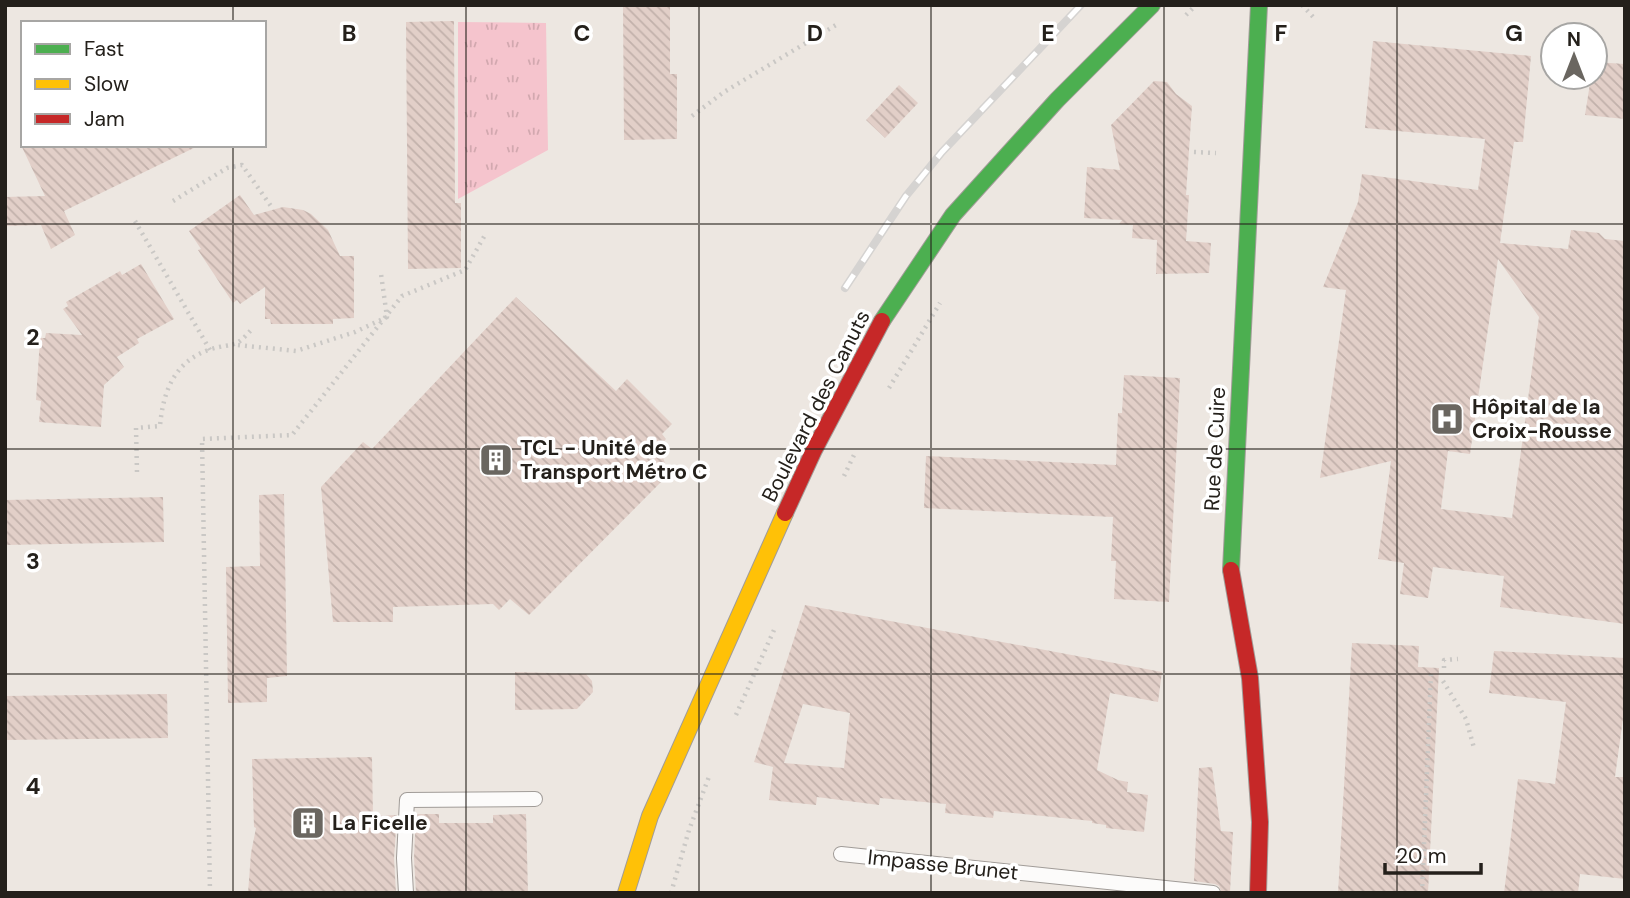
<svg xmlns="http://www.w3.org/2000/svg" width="1630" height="898" font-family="'DM Sans',sans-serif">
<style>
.park{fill:url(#park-tufts)}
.building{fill:url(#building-back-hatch);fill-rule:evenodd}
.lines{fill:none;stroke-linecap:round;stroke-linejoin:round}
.lane-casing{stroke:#a19c98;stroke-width:16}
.fast-casing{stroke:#a19c98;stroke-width:18}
.slow-casing{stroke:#a19c98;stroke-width:18}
.jam-casing{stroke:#a19c98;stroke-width:18}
.path{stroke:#cac8c5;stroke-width:4.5;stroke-dasharray:2 5;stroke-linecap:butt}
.lane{stroke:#fcfbfa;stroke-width:14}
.fast{stroke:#4caf50;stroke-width:16}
.slow{stroke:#ffc107;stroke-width:16}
.jam{stroke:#c62828;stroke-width:16}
.rail-casing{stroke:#d5d3d1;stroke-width:8}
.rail{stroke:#fff;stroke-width:5;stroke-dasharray:16;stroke-linecap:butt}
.grid{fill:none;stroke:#24201b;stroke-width:2;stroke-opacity:0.55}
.labels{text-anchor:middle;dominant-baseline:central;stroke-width:7;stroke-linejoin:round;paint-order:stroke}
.street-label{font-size:21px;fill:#24201b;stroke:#fff}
.poi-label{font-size:21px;font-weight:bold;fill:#24201b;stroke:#fff;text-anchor:start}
.grid-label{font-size:23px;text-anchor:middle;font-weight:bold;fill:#24201b;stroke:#fff;stroke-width:7;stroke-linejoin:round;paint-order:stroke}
</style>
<defs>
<pattern id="park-tufts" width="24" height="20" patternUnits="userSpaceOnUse" patternTransform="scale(1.75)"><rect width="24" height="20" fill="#f5c4cd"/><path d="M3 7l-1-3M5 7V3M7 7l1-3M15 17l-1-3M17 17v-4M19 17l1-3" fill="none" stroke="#d2a8af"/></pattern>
<pattern id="building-back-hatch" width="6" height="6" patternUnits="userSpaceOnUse" patternTransform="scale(1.75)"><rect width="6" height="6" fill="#e2cfc8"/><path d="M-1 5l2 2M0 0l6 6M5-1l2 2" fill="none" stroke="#c2b1ab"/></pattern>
</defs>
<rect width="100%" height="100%" fill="#ede7e1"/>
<path class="park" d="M458,22L546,23L548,150L458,199Z"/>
<path class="building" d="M623,5H670V74H677V139L624,140Z
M454,21L455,203H461V268L408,269L406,22Z
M1373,41L1531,56L1523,142H1514L1500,243L1568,249L1571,230L1599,233L1605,239L1625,241V624L1500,607L1504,576L1433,567L1428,598L1400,594L1404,563L1378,559L1391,461L1320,478L1346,290L1323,287L1358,202L1362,174L1478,190L1485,139L1365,128ZM1498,259L1539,317L1512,518L1441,509L1448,451L1470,454Z
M1595,62L1625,64V119L1585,115L1591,77H1595Z
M1154,81L1167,82L1176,94L1192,106L1186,195H1189L1186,241L1211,243L1209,273L1156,274L1157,240L1132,238L1133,225L1119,224L1122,220L1084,218L1087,167L1120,170L1111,125Z
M899,85L918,103L885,138L866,120Z
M21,145H200L64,211L75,235L51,249L41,225L5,226V197L45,196Z
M240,195L254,215L283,207L303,210L311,214L328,230L340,256H354V318L333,319V324H271L270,319H265V287L240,304L237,300L233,303L198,250L201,249L189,231Z
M141,264L174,319L137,339L139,343L117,357L124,367L104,385L101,427L39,422L41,401L36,400L40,338H45L46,333L82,335L63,309L68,306L66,302L120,271L122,275Z
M516,297L616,391L627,379L672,424L662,434L666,439L659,447L665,463L657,477L661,482L529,615L510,599L499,610L493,604L393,607V622H333L321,487L363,442L372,449Z
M1124,375L1180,378L1169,602L1114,599L1116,561H1111L1113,517L924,508L926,456L1116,465L1118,413H1122Z
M284,494L287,676L267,678V702L228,703L226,567L260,566L259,495Z
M163,497L164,542L5,545V500Z
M805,605L1162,672L1158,702L1110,693L1097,770L1118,780L1128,782L1127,792L1148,795L1144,832L1106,828V825L1092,823V821L994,811L993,818L945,813L946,804L880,798L879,805L817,797L816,805L769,800L773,767L754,762ZM803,704L850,713L844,768L784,763Z
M1352,643L1419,646L1418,667L1439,668L1428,893H1338Z
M1494,651L1625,658V704L1615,777H1625V879L1580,874L1578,893H1504L1518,779L1555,784L1566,702L1489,693Z
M515,672L586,674L592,681L593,692L577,709L515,710Z
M167,694L168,738L5,740V696Z
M372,757L373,816L397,815L394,858L396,893H248L251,853L256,828L254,827L252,759Z
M1212,767L1221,831L1233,832L1230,893H1222L1219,886L1215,884L1194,881L1199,768Z
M416,814H439V823H493V815L526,814L528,893H416L414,858Z"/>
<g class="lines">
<defs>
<path id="lane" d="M841,854L1213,893
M406,893L404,858L407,800L535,799"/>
<path id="fast" d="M882,321L953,215L1057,100L1152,5
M1231,570L1259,5"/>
<path id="slow" d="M626,893L650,816L785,513"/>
<path id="jam" d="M785,513L814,450L882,321
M1231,570L1250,678L1260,822L1258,893"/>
</defs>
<use href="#lane" class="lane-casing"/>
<use href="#fast" class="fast-casing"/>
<use href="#slow" class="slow-casing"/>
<use href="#jam" class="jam-casing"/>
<path class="path" d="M1302,5L1316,20
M1186,15L1196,5
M692,116L724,92L836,25
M1194,152L1216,153
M173,201L227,168L242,165L273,209
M135,221L210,350
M238,345L296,351L355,332L387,317L381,274
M889,388L940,303
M137,472L136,428L160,426C163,392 174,361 211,349C237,342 233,350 253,328
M844,476L854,455
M1444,668V660L1458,659
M1443,681L1466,719L1474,748
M736,715L774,630
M1624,775H1625
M210,893L202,439L292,435L402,296L465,270L485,235
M671,893L689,830L710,774
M1422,893L1431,674"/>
<use href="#lane" class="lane"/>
<use href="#fast" class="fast"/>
<use href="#slow" class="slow"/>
<use href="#jam" class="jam"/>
<defs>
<path id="rail" d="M845,288L906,196L942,152L1081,5"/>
</defs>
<use href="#rail" class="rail-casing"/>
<use href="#rail" class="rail"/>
</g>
<path class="grid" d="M233,5V23M466,5V893M699,5V893M931,5V893M1164,5V893M1397,5V893M233,145V893M5,224H1625M5,449H1625M5,674H1625"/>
<defs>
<symbol id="hospital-square" viewBox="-11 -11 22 22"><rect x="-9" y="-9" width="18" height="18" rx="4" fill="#6a6660" stroke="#fff"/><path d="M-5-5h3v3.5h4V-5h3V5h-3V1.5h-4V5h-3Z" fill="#fff"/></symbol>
<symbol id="building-square" viewBox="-11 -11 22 22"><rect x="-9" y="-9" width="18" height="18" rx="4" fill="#6a6660" stroke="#fff"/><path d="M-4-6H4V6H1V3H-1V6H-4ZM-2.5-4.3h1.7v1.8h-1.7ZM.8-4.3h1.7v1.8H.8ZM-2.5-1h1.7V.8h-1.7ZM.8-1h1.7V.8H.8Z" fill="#fff"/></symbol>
</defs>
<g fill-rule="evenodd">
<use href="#hospital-square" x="1428" y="400" width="38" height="38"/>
<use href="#building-square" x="477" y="441" width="38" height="38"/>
<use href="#building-square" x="289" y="804" width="38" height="38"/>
</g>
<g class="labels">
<g class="street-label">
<text transform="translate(816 406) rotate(-63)">Boulevard des Canuts</text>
<text transform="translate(1215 449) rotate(-87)">Rue de Cuire</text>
<text transform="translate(943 865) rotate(6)">Impasse Brunet</text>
</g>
<g class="poi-label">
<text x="1472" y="407">Hôpital de la<tspan x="1472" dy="24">Croix-Rousse</tspan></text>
<text x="520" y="448">TCL - Unité de<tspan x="520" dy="24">Transport Métro C</tspan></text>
<text x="332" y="823">La Ficelle</text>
</g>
</g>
<g class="grid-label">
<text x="349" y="41">B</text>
<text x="582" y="41">C</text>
<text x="815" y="41">D</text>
<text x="1048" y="41">E</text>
<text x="1281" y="41">F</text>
<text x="1514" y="41">G</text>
<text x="33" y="345">2</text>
<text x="33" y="569">3</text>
<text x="33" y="794">4</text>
</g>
<rect width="1630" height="898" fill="none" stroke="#24201b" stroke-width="14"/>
<rect x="21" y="21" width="245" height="126" fill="#ffffff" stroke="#a7a6a4" stroke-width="2"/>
<rect x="35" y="44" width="35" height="10" fill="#4caf50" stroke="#a7a6a4" stroke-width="2"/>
<text x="84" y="56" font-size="21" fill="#24201b">Fast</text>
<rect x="35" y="79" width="35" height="10" fill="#ffc107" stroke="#a7a6a4" stroke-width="2"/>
<text x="84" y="91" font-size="21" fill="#24201b">Slow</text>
<rect x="35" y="114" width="35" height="10" fill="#c62828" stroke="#a7a6a4" stroke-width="2"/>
<text x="84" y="126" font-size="21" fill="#24201b">Jam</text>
<g transform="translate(1574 56)"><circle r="33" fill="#ffffff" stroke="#a7a6a4" stroke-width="2"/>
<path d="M0-5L12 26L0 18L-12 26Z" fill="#6a6660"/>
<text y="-10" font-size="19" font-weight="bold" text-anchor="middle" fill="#24201b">N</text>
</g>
<path d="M1385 863v10h96v-10" fill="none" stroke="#24201b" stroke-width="3.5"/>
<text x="1396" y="863" font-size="21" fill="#24201b" stroke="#ffffff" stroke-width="5" paint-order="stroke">20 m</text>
</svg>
